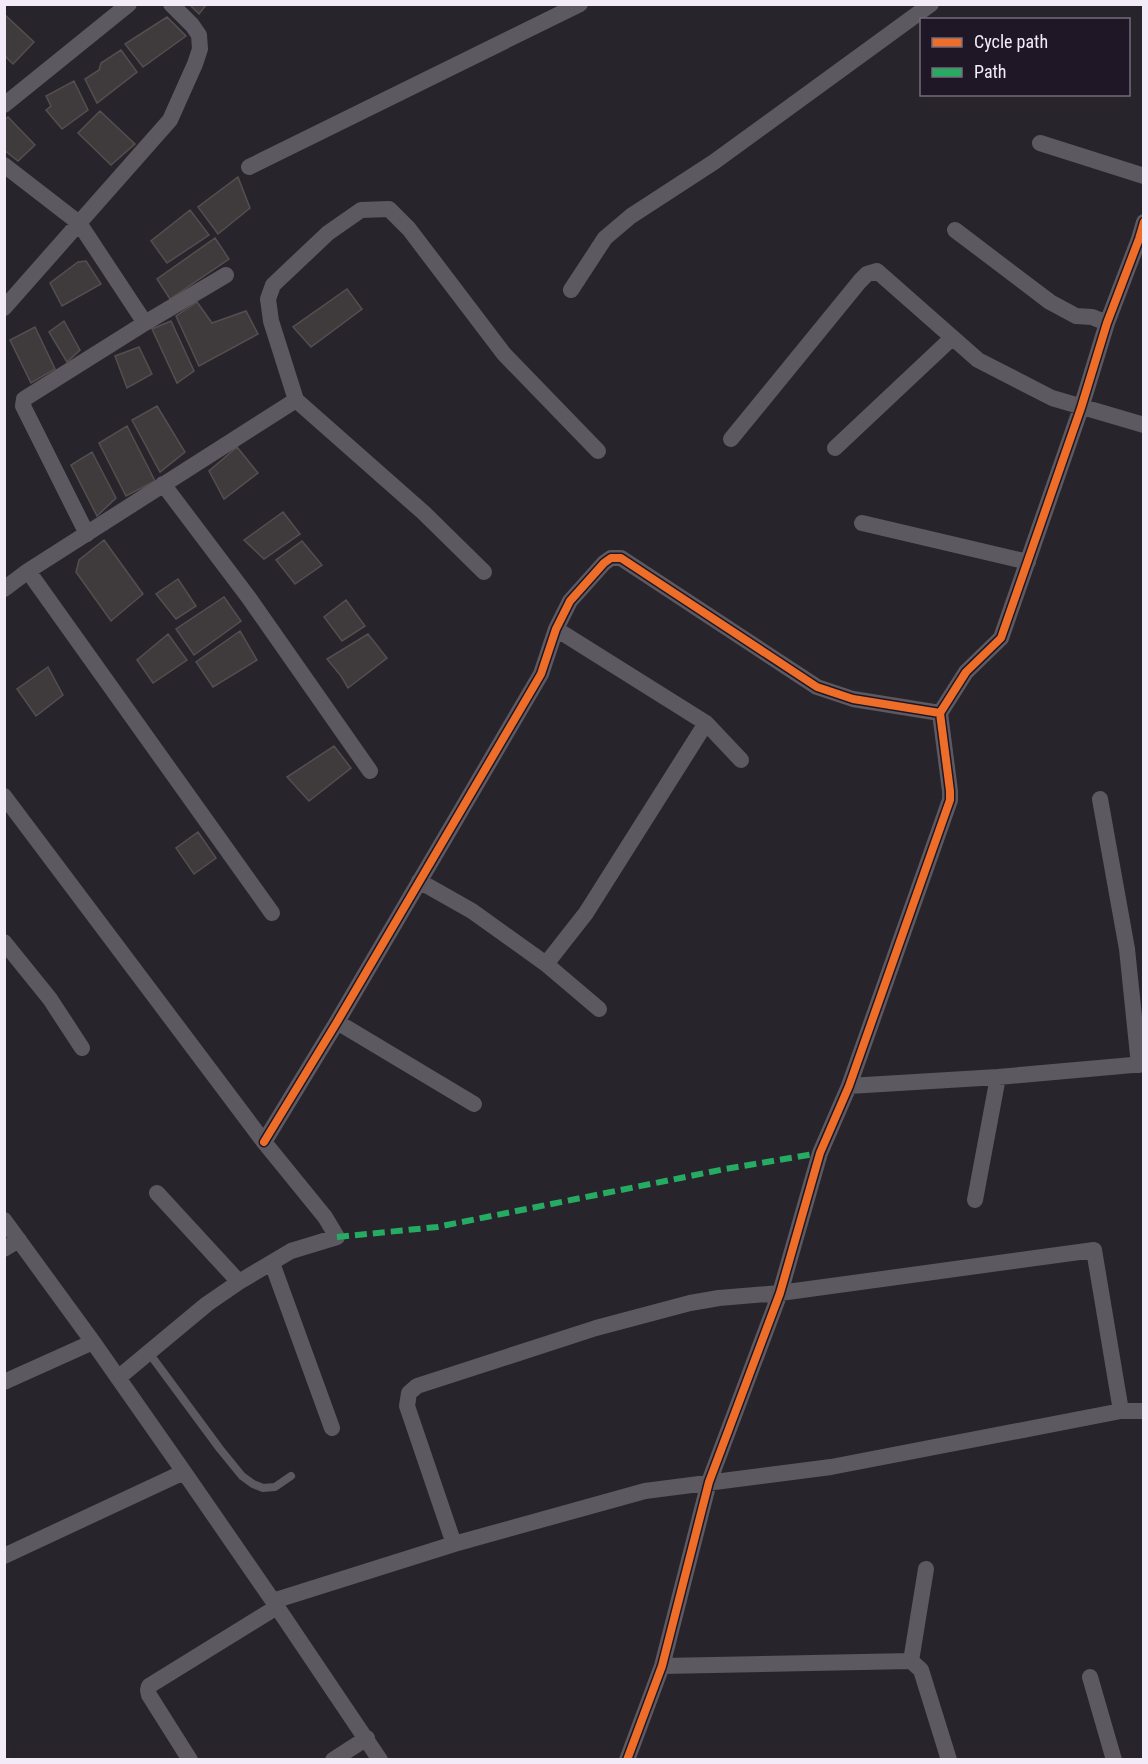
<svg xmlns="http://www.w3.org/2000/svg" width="1148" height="1764" font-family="'Roboto Condensed',sans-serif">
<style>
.building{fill:#3f3b3c;stroke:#544f4f;stroke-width:1.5}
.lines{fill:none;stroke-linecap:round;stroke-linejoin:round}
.lane{stroke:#5d5960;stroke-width:8}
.street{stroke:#5d5960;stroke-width:16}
.quiet{stroke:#26ab63;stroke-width:6;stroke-dasharray:12 6;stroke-linecap:butt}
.cycleway-casing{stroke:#1f1626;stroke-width:11}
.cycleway{stroke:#ee6e29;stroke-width:8}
</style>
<rect width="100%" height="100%" fill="#28242c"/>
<path class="building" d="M189,4H207L199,14Z
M4,14L34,42L13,64L4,55Z
M167,17L186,36L143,67L125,44Z
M121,50L137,72L97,103L85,79L99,70L101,63Z
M74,81L88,110L62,129L46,110L51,106L46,96Z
M100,111L135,144L111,165L78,133Z
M8,117L35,145L18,161L4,150V120Z
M238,177L250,208L218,234L198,207Z
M190,210L209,235L167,263L151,241Z
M215,238L229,259L170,299L157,279Z
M86,261L101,284L62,306L50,283L78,262Z
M347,289L362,309L311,347L293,327Z
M197,302L212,323L246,311L258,334L199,366L176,316Z
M64,321L80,350L67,362L49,332Z
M171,321L194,371L177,383L152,329Z
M35,327L55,369L31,383L10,340Z
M139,347L152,374L127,388L115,356Z
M157,406L185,452L160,472L132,420Z
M127,426L155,481L126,496L99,443Z
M237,447L258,473L224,499L209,471Z
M92,452L116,498L97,516L71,465Z
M283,512L300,534L264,559L244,540Z
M104,540L143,594L111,621L76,572L79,560Z
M302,541L322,565L295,584L276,560Z
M178,579L196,606L176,619L156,594Z
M224,597L241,621L194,655L176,629Z
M346,600L365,626L342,641L324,617Z
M240,631L257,660L213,687L196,662Z
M168,634L187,660L153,683L137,660Z
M368,634L387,658L348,688L341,676L327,659Z
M48,667L63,695L36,716L17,689Z
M334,746L351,768L309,801L287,777Z
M198,832L216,858L194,874L176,848Z"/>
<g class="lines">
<path class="lane" d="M149,1353L220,1449L242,1476L253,1484L263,1488L275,1487L291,1476"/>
<path class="street" d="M4,105L129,4
M1040,143L1144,176
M4,165L79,223L145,323
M249,167L580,4
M955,230L1050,302L1076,316L1092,317L1107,323
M571,290L605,238L631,216L714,162L931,4
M4,308L170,120L195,64L200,49L199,35L192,25L171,4
M731,439L860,281L867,274L877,271L978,360L1052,398L1144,425
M835,448L952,338
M163,484L249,598L370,771
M862,523L1028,562
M87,534L23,406L24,399L145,323L226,275
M28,571L272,913
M484,572L424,513L296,400L271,321L268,299L273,285L328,233L361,210L389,209L409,229L504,354L598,451
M4,589L28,571L296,400
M556,629L706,723L741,760
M4,796L264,1142L325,1217L337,1237L291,1251L239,1282L207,1304L118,1378
M1100,799L1127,949L1139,1065
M419,881L472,911L546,964L599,1009
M4,942L50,999L82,1048
M546,964L586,913L706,723
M337,1022L474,1104
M849,1086L998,1077L1144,1064
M264,1142L337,1022L541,674L556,629L570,601L604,563L611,558H621L817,687L853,699L940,713
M157,1193L239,1282
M975,1200L998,1077
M4,1220L93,1342L184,1472L273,1601L380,1760
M4,1249L19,1240
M272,1263L332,1428
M4,1382L93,1342
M454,1544L407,1406L409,1393L417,1386L596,1328L690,1303L719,1298L780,1293L1094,1250L1121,1411
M4,1556L184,1472
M273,1601L454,1544L645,1491L831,1467L1121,1411H1144
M911,1661L926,1569
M662,1666L911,1661L921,1670L949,1760
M1090,1677L1114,1760
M190,1760L149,1695L148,1690L149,1686L277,1607
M333,1760L367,1738
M627,1760L662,1666L709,1482L780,1293L820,1153L849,1086L950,800V791L940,713L966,672L1001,638L1081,408L1107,323L1139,239L1144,222"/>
<path class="quiet" d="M337,1237L437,1227L725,1169L820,1153"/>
<defs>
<path id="cycleway" d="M264,1142L337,1022L541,674L556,629L570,601L604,563L611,558H621L817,687L853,699L940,713
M627,1760L662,1666L709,1482L780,1293L820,1153L849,1086L950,800V791L940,713L966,672L1001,638L1081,408L1107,323L1139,239L1144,222"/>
</defs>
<use href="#cycleway" class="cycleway-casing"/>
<use href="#cycleway" class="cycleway"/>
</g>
<rect width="1148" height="1764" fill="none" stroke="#f3ecf8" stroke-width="12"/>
<rect x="920" y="18" width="210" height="78" fill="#1f1626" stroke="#746c7a" stroke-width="1.5"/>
<rect x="932" y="38" width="30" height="9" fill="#ee6e29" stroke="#746c7a" stroke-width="1.5"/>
<text x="974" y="48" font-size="18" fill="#f3ecf8">Cycle path</text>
<rect x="932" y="68" width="30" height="9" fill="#26ab63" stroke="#746c7a" stroke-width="1.5"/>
<text x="974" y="78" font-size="18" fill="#f3ecf8">Path</text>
</svg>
